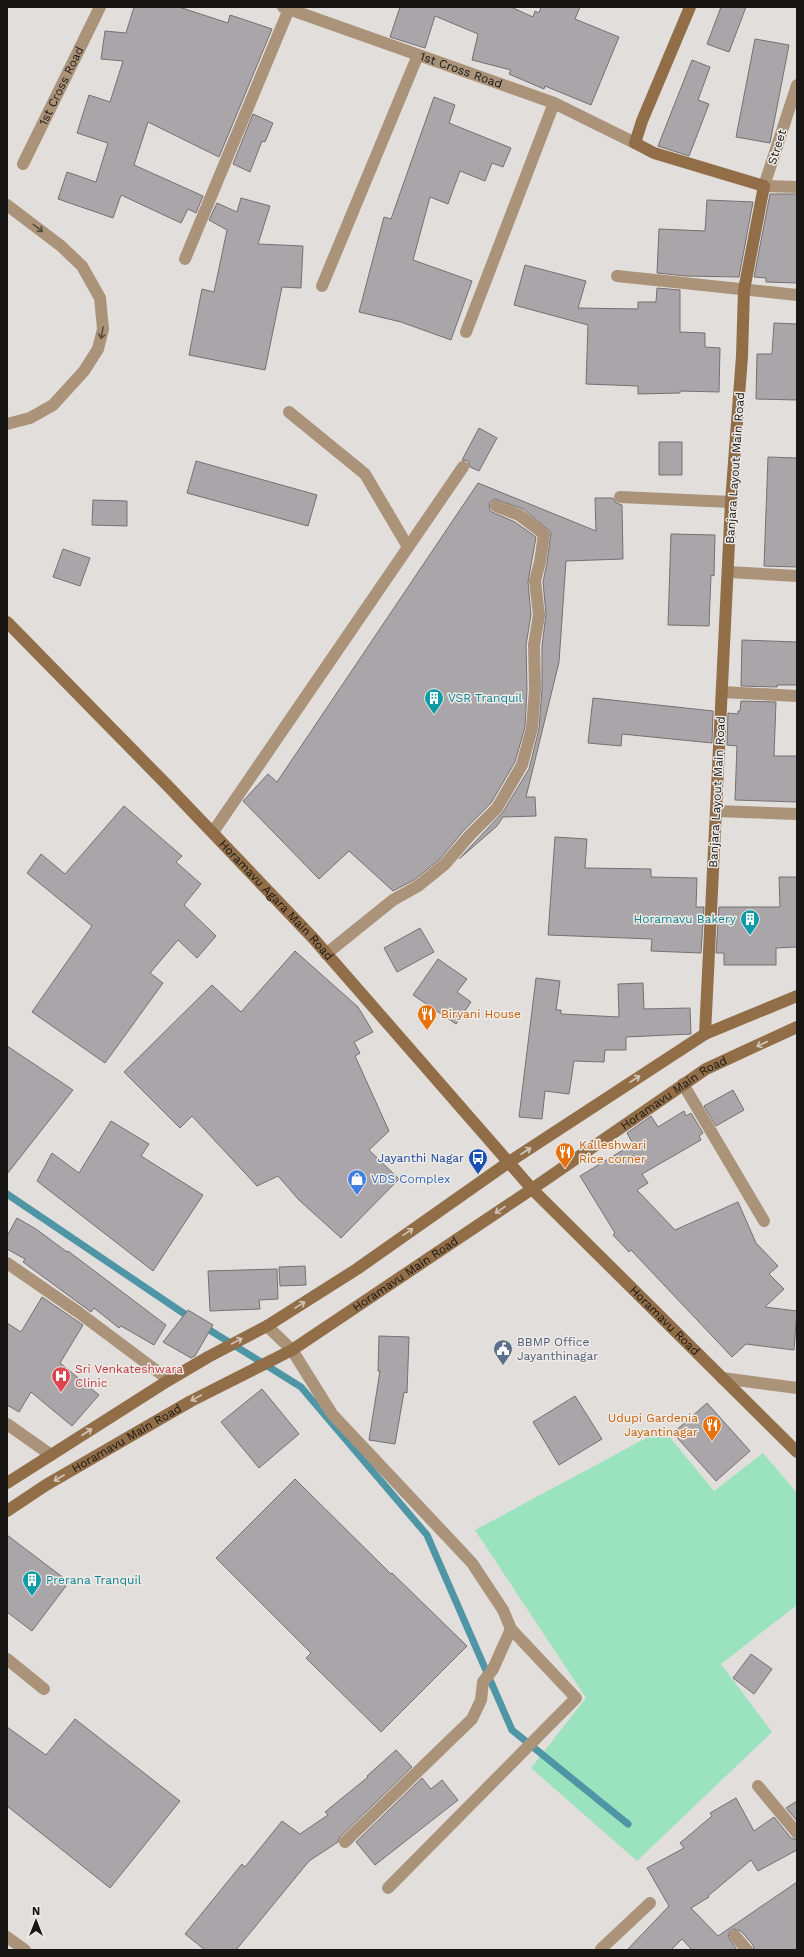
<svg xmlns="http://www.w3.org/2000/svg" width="804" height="1957" font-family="'Work Sans',sans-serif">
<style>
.green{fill:#9be3be}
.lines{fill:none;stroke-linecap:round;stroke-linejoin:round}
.stream{stroke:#4e95a6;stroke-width:7}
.building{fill:#a9a5a8;stroke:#747073}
.street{stroke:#ab937a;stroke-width:12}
.secondary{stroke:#916e48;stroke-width:12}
.oneway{stroke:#5a4e42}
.oneway2{stroke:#d3c6b8}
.labels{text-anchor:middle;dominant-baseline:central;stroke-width:3;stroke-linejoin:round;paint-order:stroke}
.street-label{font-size:12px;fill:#171615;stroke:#efebe8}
.culture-label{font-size:12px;fill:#0d838f;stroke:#efebe8;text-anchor:start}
.food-label{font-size:12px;fill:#c56008;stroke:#efebe8;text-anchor:start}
.transit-label{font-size:12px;fill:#164399;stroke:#efebe8;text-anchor:end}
.shop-label{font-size:12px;fill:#366cbe;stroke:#efebe8;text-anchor:start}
.service-label{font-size:12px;fill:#4e5e75;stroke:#efebe8;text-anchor:start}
.health-label{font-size:12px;fill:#be3a42;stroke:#efebe8;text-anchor:start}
</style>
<rect width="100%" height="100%" fill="#e1dedb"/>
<path class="green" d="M663,1429L714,1491L763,1453L797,1493V1605L721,1664L772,1732L637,1861L531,1768L586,1698L475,1530Z"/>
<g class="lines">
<path class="stream" d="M7,1194L192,1319
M203,1326L301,1387L427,1535L512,1730L628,1824"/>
</g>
<path class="building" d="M134,7H179L228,23L230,15L272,29L219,157L148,122L134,165L203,196L196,213L188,209L181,223L121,195L113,218L58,199L67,172L96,182L108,143L77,133L89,95L110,102L123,61L101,59L105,31L126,33Z
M400,7H511L533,17L535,11L539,13L541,7H580L575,19L619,37L591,105L545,86L544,89L509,74L511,70L472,60L478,34L435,16L425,48L390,37Z
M721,7H746L729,52L707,44Z
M755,39L789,45L770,143L736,137Z
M692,60L710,67L698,100L709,104L689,156L658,146Z
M434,97L455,105L449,123L511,148L503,167L492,163L485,181L460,171L448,204L430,197L413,260L472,281L451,340L401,322L359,312L384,217L391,219Z
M253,114L273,123L265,142L262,141L250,172L233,164Z
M770,194H797V283L766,282V278L754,277Z
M241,198L270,206L258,244L303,246L301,288L282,287L265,370L189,355L202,289L214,292L227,230L209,220L217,203L237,212Z
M707,200L753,202L739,277L686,276L657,273L659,229L705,231Z
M525,265L586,281L578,308L638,309V302H656L657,288L680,290V332L705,333V347L720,348L719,392L680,391V393L638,394V386L586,384L588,325L514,305Z
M774,323L797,324V400L756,399L757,354H772Z
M479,428L497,438L479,471L470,467L468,461L462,460Z
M659,442H682V475H659Z
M768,457L797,458V567L764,566Z
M196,461L317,495L308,526L187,493Z
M478,483L596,531L595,498H613L616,503L622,505L623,559L566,561L559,662L526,797H535L536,816L503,817L497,826L459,859L503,812L529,769L539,729L542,689V646L546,614L543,582L547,563L551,532L523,509L495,499L489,503L490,511L515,522L536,537L528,582L531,615L526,645L527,689L525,727L515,762L491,803L464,830L440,859L414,880L393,891L349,851L319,879L243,801L268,774L277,782Z
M93,500L127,501V526L92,525Z
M671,534L715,535L714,576L711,575L709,626L668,625Z
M63,549L90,558L80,586L53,577Z
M742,640L797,642V685H777V687L741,686Z
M593,698L713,711L712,743L622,734L621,746L588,743Z
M741,701L776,702L774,756H797V802L735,800L737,746L727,745L728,713L738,714V711H740Z
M124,806L182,856L176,862L201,884L184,905L216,936L197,958L178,940L150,973L163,983L105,1063L32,1012L92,926L27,873L41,854L65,874Z
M555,837L587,839L585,868L651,869V877L697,878L696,907H704L701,953L651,951L652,939L548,935Z
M779,877H797V947L776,948V965H724V953H716L719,907H780Z
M420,928L434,952L397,972L384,948Z
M295,951L358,1007L373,1032L354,1042L360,1053L355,1056L389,1131L369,1150L399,1179L341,1238L299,1200L278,1176L257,1186L192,1116L180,1128L124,1072L212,985L241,1012Z
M438,959L467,979L457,992L471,1002L456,1024L413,995Z
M536,978L560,981L556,1010H561V1014L619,1017L618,984L643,983L644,1009L690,1008L691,1034L626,1037V1050H605L604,1062L574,1061L569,1094L545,1091L542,1119L519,1117Z
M7,1046L73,1090L7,1174Z
M733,1090L744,1110L716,1126L704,1106Z
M684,1111L686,1116L691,1113L703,1133L699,1136L701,1140L642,1174L648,1183L637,1190L675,1230L738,1202L756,1243L778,1266L769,1274L784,1289L765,1307L797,1311L794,1350L746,1344L732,1357L631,1250L629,1252L613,1235L615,1233L580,1176L633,1144L627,1133L651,1116L658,1127Z
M111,1121L149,1144L141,1156L203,1195L153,1271L37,1181L52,1153L79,1173Z
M17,1218L36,1229L67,1252L68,1251L166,1325L154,1345L121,1326L119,1328L94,1308L91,1312L23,1262L25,1259L7,1249V1236Z
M305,1266L306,1285L280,1286L279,1267Z
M277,1269L278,1299L259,1300L260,1309L210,1311L208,1271Z
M42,1297L83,1325L60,1363L99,1395L72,1426L31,1392L19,1412L7,1405V1323L21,1332Z
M188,1310L213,1325L195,1356L191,1358L163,1342Z
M379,1336L409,1337L407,1393L404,1392L395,1444L369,1440L380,1371H378Z
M262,1389L299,1434L259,1468L221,1422Z
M575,1396L602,1439L559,1465L533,1422Z
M707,1403L750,1451L716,1481L673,1433Z
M295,1479L391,1574L392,1573L467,1646L381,1732L306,1658L311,1653L216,1558Z
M7,1535L69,1582L32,1631L7,1612Z
M751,1654L772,1669L754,1694L733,1678Z
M75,1719L180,1801L110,1888L7,1806V1727L46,1755Z
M396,1750L412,1767L340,1837L338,1842L309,1861L236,1950H205L185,1934L242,1864L245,1867L282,1821L300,1834L328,1815L325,1812L368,1777L367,1776Z
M422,1778L431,1789L442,1780L458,1800L375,1865L356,1842Z
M736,1798L754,1831L774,1817L791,1838L797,1840V1850L758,1871L751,1860L708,1896L709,1897L691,1908L718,1936L797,1882V1950H754L753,1945L741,1931L734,1929L730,1931L728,1937L737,1950H692L682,1939L671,1950H627L669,1906L647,1868L684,1848L680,1843L712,1816L710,1813Z
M797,1801V1821L786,1808Z"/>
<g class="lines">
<g class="street">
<path id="s1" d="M283,7L554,103L635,143"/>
<path d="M797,85L764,186L797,187"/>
<path id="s2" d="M23,164L100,7"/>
<path d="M7,205L61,246L82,266L100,298L103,329L98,349L84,371L53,405L30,418L7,424"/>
<path d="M185,259L289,9"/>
<path d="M617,276L797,295"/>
<path d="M322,286L418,55"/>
<path d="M466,332L554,103"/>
<path d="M289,412L365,474L408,547"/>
<path d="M620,497L731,502"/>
<path d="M728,572L797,576"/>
<path d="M722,692L797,696"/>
<path d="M716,811L797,814"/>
<path d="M213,832L463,467"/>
<path d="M326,954L393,900L418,886L445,864L470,835L497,808L522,765L532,728L535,689L534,645L539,615L535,581L540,562L544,534L519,515L496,506"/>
<path d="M683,1084L764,1221"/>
<path d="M7,1263L78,1312L169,1380"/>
<path d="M267,1326L292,1350L332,1414L472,1563L503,1610L511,1629L493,1669L483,1682L481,1700L472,1719L345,1842"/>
<path d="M722,1378L797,1388"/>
<path d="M7,1424L51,1455"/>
<path d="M7,1659L44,1689"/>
<path d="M758,1786L797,1833"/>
<path d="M388,1888L576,1698L511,1629"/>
<path d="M735,1936L747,1950"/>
<path d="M7,1937L25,1950"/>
<path d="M601,1949L650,1903"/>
</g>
<g class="secondary">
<path d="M690,7L642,121L635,143L654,153L764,186L744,290L742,356L731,502L705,1034"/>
<path id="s3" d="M7,622L166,784L313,938L532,1189L797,1452"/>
<path d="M7,1483L169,1380L208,1357L267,1326L357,1269L509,1162L705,1034L797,996"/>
<path id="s4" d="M7,1511L46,1485L191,1401L292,1350L532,1189L706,1069L797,1027"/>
</g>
</g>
<defs><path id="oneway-shaft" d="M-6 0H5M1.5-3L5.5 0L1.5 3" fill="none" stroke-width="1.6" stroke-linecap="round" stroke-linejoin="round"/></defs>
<g class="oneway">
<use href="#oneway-shaft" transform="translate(38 228) rotate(38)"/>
<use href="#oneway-shaft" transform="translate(102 333) rotate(101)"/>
</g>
<g class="oneway2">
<use href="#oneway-shaft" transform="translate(762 1044) rotate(155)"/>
<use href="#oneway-shaft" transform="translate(635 1079) rotate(-33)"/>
<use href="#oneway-shaft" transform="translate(526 1151) rotate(-33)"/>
<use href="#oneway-shaft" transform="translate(500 1210) rotate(146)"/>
<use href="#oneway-shaft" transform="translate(408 1232) rotate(-35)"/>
<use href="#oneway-shaft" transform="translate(300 1305) rotate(-32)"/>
<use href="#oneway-shaft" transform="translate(237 1341) rotate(-28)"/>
<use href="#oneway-shaft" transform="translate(196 1398) rotate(152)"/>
<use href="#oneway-shaft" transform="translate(87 1432) rotate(-33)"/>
<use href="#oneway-shaft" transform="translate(59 1478) rotate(150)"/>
</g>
<defs>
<symbol id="building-pin" viewBox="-11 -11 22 30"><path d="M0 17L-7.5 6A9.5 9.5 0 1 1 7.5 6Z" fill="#0f9aa8" stroke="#efebe8"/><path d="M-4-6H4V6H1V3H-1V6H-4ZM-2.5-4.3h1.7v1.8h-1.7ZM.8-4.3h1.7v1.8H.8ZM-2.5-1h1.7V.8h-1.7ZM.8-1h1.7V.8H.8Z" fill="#fff"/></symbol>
<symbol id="restaurant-pin" viewBox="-11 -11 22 30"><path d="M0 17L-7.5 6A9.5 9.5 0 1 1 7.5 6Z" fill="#e8710a" stroke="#efebe8"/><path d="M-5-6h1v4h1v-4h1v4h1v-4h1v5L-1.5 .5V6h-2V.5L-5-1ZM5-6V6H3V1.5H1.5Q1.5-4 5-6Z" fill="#fff"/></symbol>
<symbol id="bus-pin" viewBox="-11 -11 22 30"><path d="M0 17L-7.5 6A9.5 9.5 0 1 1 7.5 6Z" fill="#1a4fb4" stroke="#efebe8"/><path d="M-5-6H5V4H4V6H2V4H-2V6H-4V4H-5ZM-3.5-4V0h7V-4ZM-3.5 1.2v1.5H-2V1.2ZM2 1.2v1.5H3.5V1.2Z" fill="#fff"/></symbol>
<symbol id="shop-pin" viewBox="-11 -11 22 30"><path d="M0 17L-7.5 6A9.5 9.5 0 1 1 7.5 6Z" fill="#3f7fe0" stroke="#efebe8"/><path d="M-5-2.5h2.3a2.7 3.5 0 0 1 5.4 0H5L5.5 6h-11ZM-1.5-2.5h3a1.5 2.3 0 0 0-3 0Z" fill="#fff"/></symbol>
<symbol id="civic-pin" viewBox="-11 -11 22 30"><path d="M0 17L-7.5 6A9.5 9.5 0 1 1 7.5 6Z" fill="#5c6f8a" stroke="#efebe8"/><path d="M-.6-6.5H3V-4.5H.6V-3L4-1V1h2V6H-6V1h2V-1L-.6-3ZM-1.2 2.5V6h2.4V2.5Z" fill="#fff"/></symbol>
<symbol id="hospital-pin" viewBox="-11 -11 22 30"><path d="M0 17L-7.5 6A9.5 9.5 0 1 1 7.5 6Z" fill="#e0444e" stroke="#efebe8"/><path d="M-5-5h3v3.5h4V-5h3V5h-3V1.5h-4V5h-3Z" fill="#fff"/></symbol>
</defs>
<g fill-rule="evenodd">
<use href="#building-pin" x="423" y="687" width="22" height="30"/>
<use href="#building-pin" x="739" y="908" width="22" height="30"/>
<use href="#restaurant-pin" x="416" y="1003" width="22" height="30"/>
<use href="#restaurant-pin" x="554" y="1141" width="22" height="30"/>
<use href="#bus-pin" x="467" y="1147" width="22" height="30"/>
<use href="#shop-pin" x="346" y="1168" width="22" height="30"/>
<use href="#civic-pin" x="492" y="1338" width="22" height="30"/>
<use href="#hospital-pin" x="50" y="1365" width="22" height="30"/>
<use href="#restaurant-pin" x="701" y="1414" width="22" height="30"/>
<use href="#building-pin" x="21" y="1569" width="22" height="30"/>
</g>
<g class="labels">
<g class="street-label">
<text stroke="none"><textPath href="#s1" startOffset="189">1st Cross Road</textPath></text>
<text stroke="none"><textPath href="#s2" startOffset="87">1st Cross Road</textPath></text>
<text transform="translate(777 147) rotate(-72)">Street</text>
<text transform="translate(735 468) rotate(-86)">Banjara Layout Main Road</text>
<text transform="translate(717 792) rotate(-87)">Banjara Layout Main Road</text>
<text stroke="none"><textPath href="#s3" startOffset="387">Horamavu Agara Main Road</textPath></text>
<text stroke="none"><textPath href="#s4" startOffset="788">Horamavu Main Road</textPath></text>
<text stroke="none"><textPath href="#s4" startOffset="464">Horamavu Main Road</textPath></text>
<text stroke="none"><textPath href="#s3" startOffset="960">Horamavu Road</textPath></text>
<text stroke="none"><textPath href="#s4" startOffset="140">Horamavu Main Road</textPath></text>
</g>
<g class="culture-label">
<text x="448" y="698">VSR Tranquil</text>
<text x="736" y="919" text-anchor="end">Horamavu Bakery</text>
<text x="46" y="1580">Prerana Tranquil</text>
</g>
<g class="food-label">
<text x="441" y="1014">Biryani House</text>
<text x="579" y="1145">Kalleshwari<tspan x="579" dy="14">Rice corner</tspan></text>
<text x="698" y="1418" text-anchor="end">Udupi Gardenia<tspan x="698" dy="14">Jayantinagar</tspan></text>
</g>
<g class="transit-label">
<text x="464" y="1158">Jayanthi Nagar</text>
</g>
<g class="shop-label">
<text x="371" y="1179">VDS Complex</text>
</g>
<g class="service-label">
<text x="517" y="1342">BBMP Office<tspan x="517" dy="14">Jayanthinagar</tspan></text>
</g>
<g class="health-label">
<text x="75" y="1369">Sri Venkateshwara<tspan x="75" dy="14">Clinic</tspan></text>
</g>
</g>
<rect width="804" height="1957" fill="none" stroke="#171615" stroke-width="16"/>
<g transform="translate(36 1921)" stroke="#efebe8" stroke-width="3" paint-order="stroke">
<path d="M0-3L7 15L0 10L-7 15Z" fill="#171615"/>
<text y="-6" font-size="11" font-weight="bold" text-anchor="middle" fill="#171615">N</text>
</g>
</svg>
